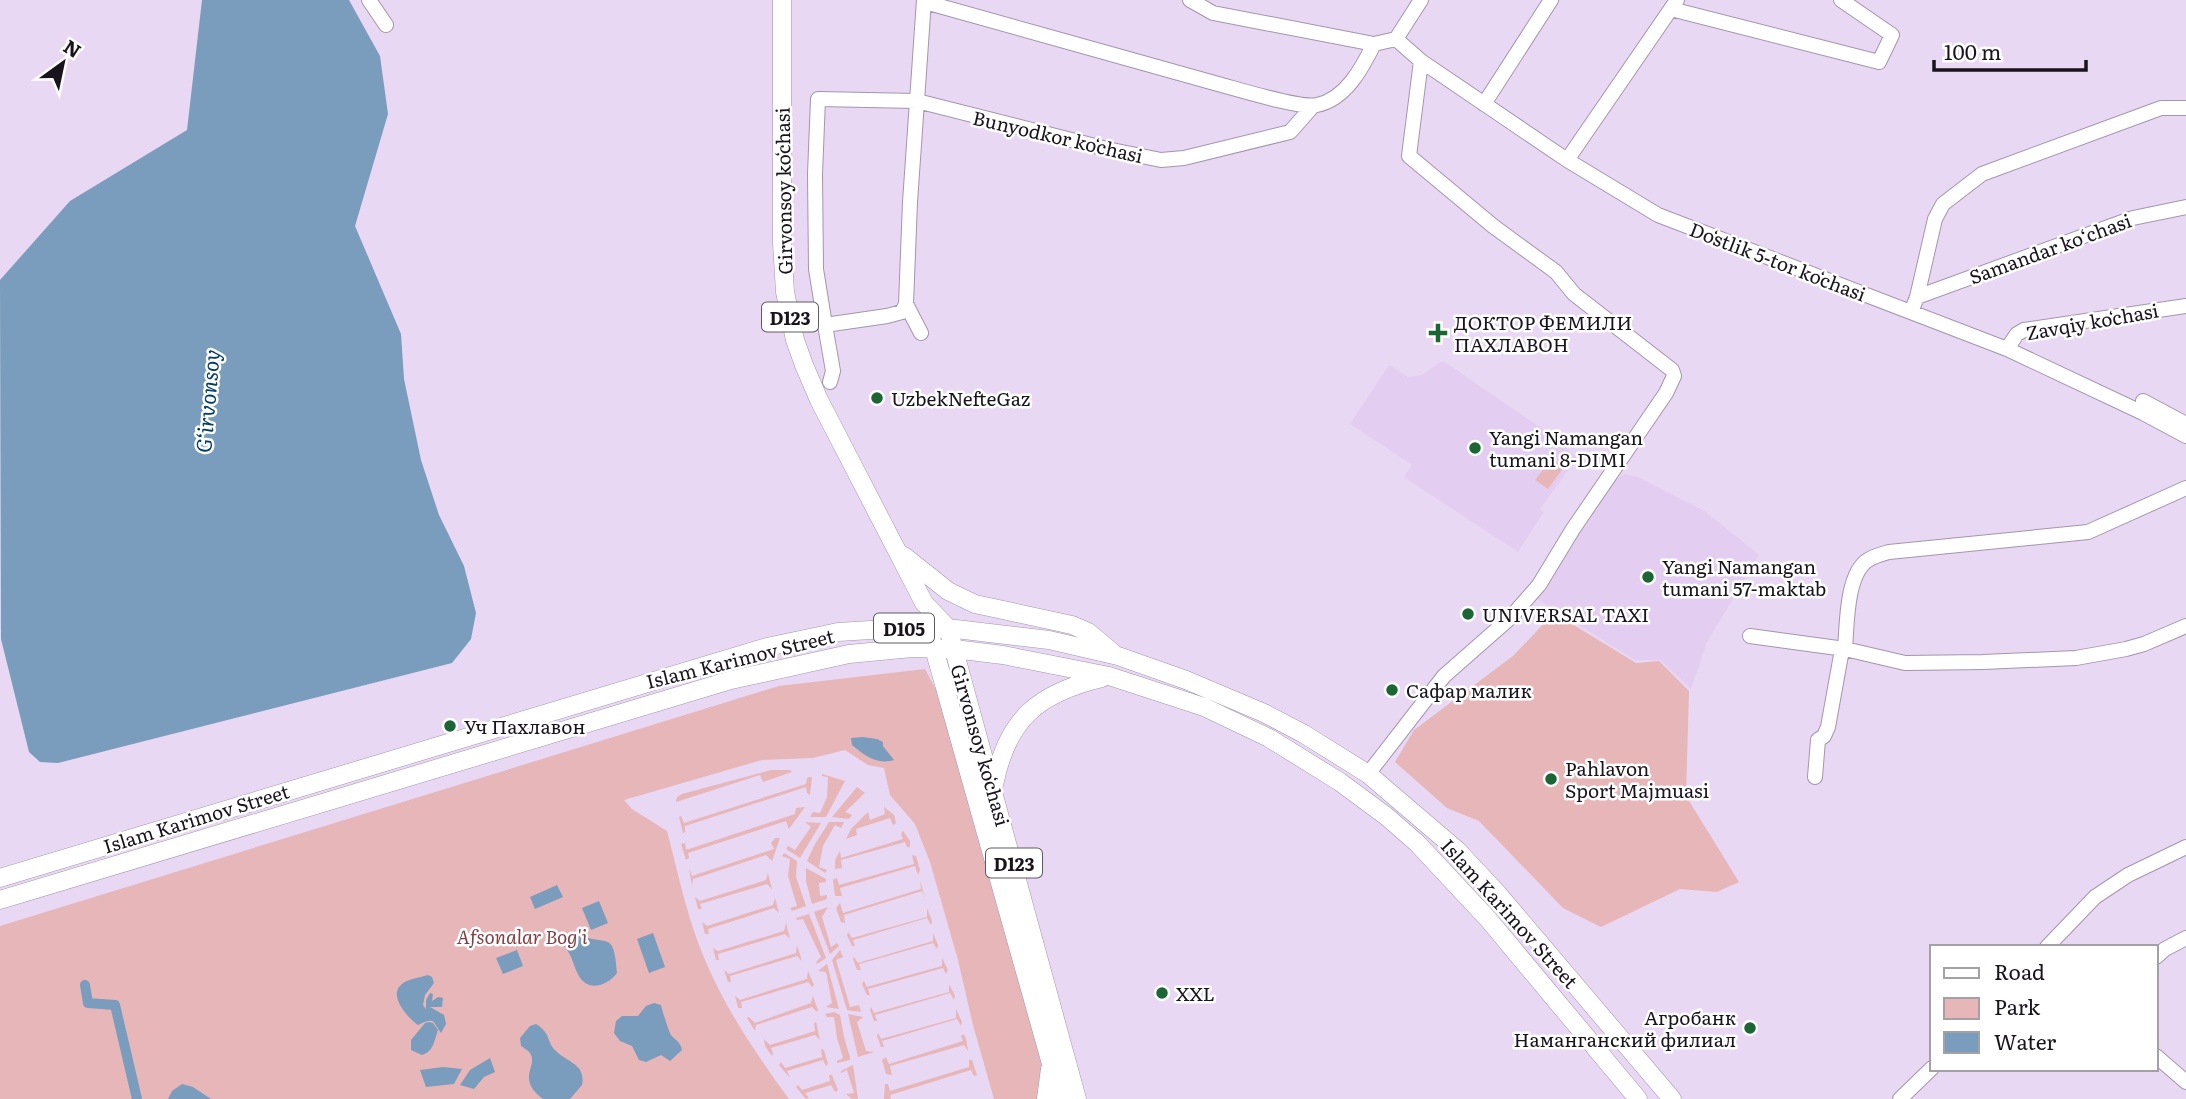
<svg xmlns="http://www.w3.org/2000/svg" width="2186" height="1099" font-family="Literata,serif">
<style>
.built{fill:#e3cef1}
.green{fill:#e7b6b8}
.water{fill:#7a9cbd}
.lines{fill:none;stroke-linecap:round;stroke-linejoin:round}
.canal{stroke:#7a9cbd;stroke-width:10}
.minor-casing{stroke:#a495af;stroke-width:16}
.major-casing{stroke:#a495af;stroke-width:19}
.minor{stroke:#fff;stroke-width:14}
.major{stroke:#fff;stroke-width:18}
.poi-dot{fill:#1b6634;stroke:#fff;stroke-width:2.5}
.labels{text-anchor:middle;dominant-baseline:central;stroke-width:5;stroke-linejoin:round;paint-order:stroke}
.shield{fill:#fff;stroke:#5e5a61;stroke-width:2}
.shield-label{font-size:18px;font-weight:bold;fill:#19131d}
.street-label{font-size:19px;fill:#19131d;stroke:#fff}
.poi-label{font-size:19px;fill:#19131d;stroke:#fff;text-anchor:start}
.park-label{font-size:19px;font-style:italic;fill:#813f44;stroke:#fff}
.water-label{font-size:21px;font-style:italic;fill:#013d67;stroke:#fff}
</style>
<rect width="100%" height="100%" fill="#e8d8f3"/>
<path class="built" d="M1440,362H1445L1554,437L1577,458L1540,509L1544,512L1518,552L1404,477L1412,465L1350,424L1389,365L1408,377L1422,375Z
M1625,474L1638,477L1706,512L1759,555L1707,642L1691,689L1660,660H1635L1537,599L1610,483Z"/>
<path class="green" d="M1552,458L1564,467L1548,489L1535,480Z
M1554,613L1636,663L1659,661L1689,691L1686,796L1739,882L1717,892L1680,889L1601,927L1563,908L1479,821L1447,808L1395,762L1414,730L1513,656Z
M925,669L943,703L1051,1099H994L973,1025L958,960L930,862L915,824L890,795L884,768L868,765L845,750L813,758L762,760L624,800L632,809L667,831C677,869 685,908 699,945C720,1001 754,1051 789,1099H0V926L779,686Z
M771,770H790L792,772L763,782L760,775L676,802L677,797L682,794Z
M822,774L845,781L826,817H810L813,812L820,813L827,797L828,777L822,776Z
M809,777H812L810,795L807,793L806,787L685,826V832L683,833L679,817L681,816L684,823L806,784L807,778Z
M857,787L865,793L845,812L852,815L849,819L832,817Z
M805,807L789,829L786,821L688,853L689,858L686,860L681,844L685,843L686,849H689L795,814L796,808Z
M884,807L894,815L896,823L893,825L890,818L856,829L857,835L846,839L851,829L868,812L870,820L885,814Z
M805,822L821,823L800,858L786,849L788,846L795,850L811,827Z
M829,822H844L841,828L835,825L823,846L819,867L827,870L825,873L807,861L815,844Z
M903,831L910,841V847H907L905,842L841,860L842,868L835,869V860L840,851L841,858L903,839L901,834Z
M775,838H780L772,861L766,855L693,879L692,886L689,868L692,876L774,849L771,843Z
M784,853L797,861L796,877L806,906L792,911L790,908L797,906L788,876L790,859L782,856Z
M912,855L916,856L920,870L918,875L915,866L840,888L842,896H835L833,880L837,878L839,885L914,864Z
M806,868L826,879V882L819,883L820,896L827,895V899L812,904L806,881Z
M768,873L772,889L767,884L700,904L702,909H698L695,897L700,901L766,880Z
M920,881L925,898L922,891L844,915L845,923L841,922L836,908L840,903L843,913L921,889Z
M775,898L779,913L774,908L708,929L709,934H705L702,922L707,926L773,905Z
M828,907L822,917L831,947L837,943L839,946L830,954L814,912Z
M927,908L932,921L931,925L927,918L853,940L855,946H852L847,935L848,932L852,938L927,917Z
M809,914L826,958L817,964L816,962L821,957L803,919L797,920L796,918Z
M786,923L790,939L785,934L718,954L719,960H716L713,948L718,951L784,931Z
M933,933L938,945L937,949L933,943L859,964L861,970H857L853,959L854,957L858,963L933,941Z
M797,945L802,961L797,956L730,976L731,982H728L724,970L729,974L796,953Z
M840,950L843,957L836,960L850,1007L859,1005L861,1012L847,1010L832,960Z
M942,958L948,970L946,974L943,968L868,989L870,995H867L862,984L864,981L867,987L942,966Z
M827,964L839,1009L826,1007L832,1003L826,972L818,971Z
M808,971L814,985L812,987L808,982L741,1002L742,1008H738L735,996L740,1000L807,979Z
M949,984L955,996L954,1000L950,993L875,1015L877,1021H874L870,1010L871,1007L874,1013L949,992Z
M813,996L818,1010L817,1012L812,1007L756,1025L755,1031L747,1018L749,1017L755,1023L811,1003Z
M956,1009L962,1022L961,1026L957,1019L882,1041L884,1047H881L877,1036L878,1033L881,1039L956,1018Z
M834,1012L840,1015L844,1037L850,1057V1060L837,1063V1061L843,1058L837,1038L834,1017H827L825,1014Z
M848,1014L863,1017L857,1022L866,1051L874,1052L858,1057Z
M816,1022L820,1040L815,1035L771,1048L773,1054L772,1056L765,1046L764,1039L770,1045L815,1031L814,1023Z
M963,1034L966,1038L968,1051L964,1045L890,1066L892,1075L886,1074L882,1060L886,1057L889,1064L963,1041L961,1036Z
M821,1049L824,1050L828,1064L826,1066L823,1060L787,1071L790,1078L779,1065L781,1062L785,1068L822,1057Z
M969,1060H972L977,1075L974,1076L971,1070L890,1095L891,1099H884L885,1084H888L890,1091L969,1067Z
M853,1065L858,1099H852L846,1094L854,1093L847,1070L841,1073V1071Z
M829,1075H832L838,1090L835,1092L831,1085L805,1093L809,1098L806,1099L796,1087L798,1085L802,1090L830,1081Z"/>
<path class="water" d="M202,0H349L380,56L388,114L355,226L401,334L404,379L421,460L439,515L464,566L476,613L471,639L452,663L58,763L40,762L29,752L1,639L0,280L70,201L187,130Z
M863,737L877,739L883,742V746L894,760C877,765 865,756 852,745L851,738Z
M557,885L563,897L535,909L530,897Z
M599,901L608,923L591,930L582,908Z
M574,932C605,950 614,925 617,973C608,985 589,993 579,976C573,966 573,956 564,946Z
M653,933L665,967L649,973L637,939Z
M517,950L523,966L503,974L496,958Z
M428,975L432,977L434,983L425,995L423,1005L426,1009V1000L430,993L433,994L432,1001L438,997L443,998L442,1007H430L444,1015L446,1024L441,1033C432,1021 436,1017 418,1025C409,1019 389,997 400,986C405,979 419,978 428,975Z
M654,1003L661,1005C662,1010 669,1032 671,1035C676,1041 680,1041 682,1050L670,1061L661,1055L646,1062L639,1060L632,1046L620,1041L614,1033L616,1021L622,1016H638L646,1006Z
M429,1022L433,1023L438,1030C434,1041 434,1051 422,1055L411,1050V1040L425,1023Z
M536,1024C552,1034 546,1042 556,1051C568,1063 586,1064 582,1085L570,1099H543C515,1078 539,1066 530,1053C528,1050 524,1048 521,1046L520,1038L530,1026Z
M490,1058L495,1072L484,1077L474,1089L460,1085L470,1070Z
M443,1067L462,1069L454,1084L426,1087L420,1070Z
M182,1084L193,1087L211,1099H168L172,1091Z"/>
<g class="lines">
<path class="canal" d="M85,985L88,1003L115,1005L137,1099"/>
<defs>
<path id="minor" d="M369,0L386,25
M1190,0L1213,13L1374,44
M925,2C1023,29 1120,57 1218,84C1237,89 1301,109 1317,105C1346,99 1362,68 1374,44L1396,39
M1671,9L1879,62L1892,35L1841,0
M1396,39L1421,61L1567,160L1658,215L2007,349L2143,413L2186,436
M1396,39L1421,0
M1484,104L1551,0
M1567,160L1677,0
M1917,297L2133,218L2186,207
M906,304L921,333
M1911,312L1917,297L1935,219L1943,204L1982,174L2161,108H2186
M825,325L816,269L815,174L818,99L917,101L924,0
M2007,349L2017,334L2024,330L2186,306
M830,382L833,371L825,325L887,316L902,312L906,304L910,202L917,101L1107,149L1161,160L1184,158L1290,132L1313,106
M2143,401L2186,424
M1750,636L1845,649L1905,663L1983,662L2076,658L2126,649L2144,644L2186,626
M1368,774L1444,676L1510,618L1539,585L1573,529L1666,393L1674,376L1672,370L1574,294L1556,272L1493,226L1409,156L1421,61
M1815,777L1818,740L1824,736L1828,727L1841,655L1845,649C1847,625 1846,574 1868,560C1874,556 1882,554 1889,552L2088,532L2186,488
M2047,947L2095,897L2128,875L2186,847
M2156,957L2165,949L2186,938
M2156,1056L2186,1082
M1900,1099L1932,1068"/>
<path id="major" d="M782,0V243L785,292L795,340L804,365L819,400L924,603L948,628L1077,1099
M904,556L948,591L975,604L1072,625L1088,632L1112,652
M931,638L1061,1099
M994,785C1007,719 1038,693 1102,678
M0,878L767,647L838,632L903,628L956,629L1049,640L1118,656L1186,680L1264,713L1304,734L1368,774L1457,850L1498,894L1672,1099
M0,900L731,680L849,654L912,648L954,649L1003,655L1109,676L1204,707L1269,738L1340,782L1386,816L1417,843L1488,919L1638,1099
M1046,1099L1050,1069"/>
</defs>
<use href="#minor" class="minor-casing"/>
<use href="#major" class="major-casing"/>
<use href="#minor" class="minor"/>
<use href="#major" class="major"/>
</g>
<g class="poi-dot">
<path d="M1434.5 322.5h7v7h7v7h-7v7h-7v-7h-7v-7h7z"/>
<circle cx="877" cy="398" r="7"/>
<circle cx="1475" cy="448" r="7"/>
<circle cx="1648" cy="577" r="7"/>
<circle cx="1468" cy="614" r="7"/>
<circle cx="1392" cy="690" r="7"/>
<circle cx="450" cy="726" r="7"/>
<circle cx="1551" cy="779" r="7"/>
<circle cx="1162" cy="993" r="7"/>
<circle cx="1750" cy="1028" r="7"/>
</g>
<g class="labels">
<g class="shield">
<rect x="762" y="302.5" width="56" height="29" rx="5"/>
<rect x="874" y="613.5" width="60" height="29" rx="5"/>
<rect x="986" y="848.5" width="56" height="29" rx="5"/>
</g>
<g class="shield-label">
<text x="790" y="317">D123</text>
<text x="904" y="628">D105</text>
<text x="1014" y="863">D123</text>
</g>
<g class="street-label">
<text transform="translate(1058 136) rotate(13)">Bunyodkor koʻchasi</text>
<text transform="translate(783 191) rotate(-91)">Girvonsoy koʻchasi</text>
<text transform="translate(2050 248) rotate(-20)">Samandar ko‘chasi</text>
<text transform="translate(1778 261) rotate(21)">Doʻstlik 5-tor koʻchasi</text>
<text transform="translate(2092 321) rotate(-10)">Zavqiy koʻchasi</text>
<text transform="translate(740 658) rotate(-14)">Islam Karimov Street</text>
<text transform="translate(981 745) rotate(74)">Girvonsoy koʻchasi</text>
<text transform="translate(196 818) rotate(-17)">Islam Karimov Street</text>
<text transform="translate(1510 913) rotate(48)">Islam Karimov Street</text>
</g>
<g class="poi-label">
<text x="1454" y="322">ДОКТОР ФЕМИЛИ<tspan x="1454" dy="22">ПАХЛАВОН</tspan></text>
<text x="891" y="398">UzbekNefteGaz</text>
<text x="1489" y="437">Yangi Namangan<tspan x="1489" dy="22">tumani 8-DIMI</tspan></text>
<text x="1662" y="566">Yangi Namangan<tspan x="1662" dy="22">tumani 57-maktab</tspan></text>
<text x="1482" y="614">UNIVERSAL TAXI</text>
<text x="1406" y="690">Сафар малик</text>
<text x="464" y="726">Уч Пахлавон</text>
<text x="1565" y="768">Pahlavon<tspan x="1565" dy="22">Sport Majmuasi</tspan></text>
<text x="1176" y="993">XXL</text>
<text x="1736" y="1017" text-anchor="end">Агробанк<tspan x="1736" dy="22">Наманганский филиал</tspan></text>
</g>
<g class="park-label">
<text x="522" y="936">Afsonalar Bog'i</text>
</g>
<g class="water-label">
<text transform="translate(206 401) rotate(-85)">G‘irvonsoy</text>
</g>
</g>
<rect x="1930" y="945" width="228" height="126" fill="#ffffff" stroke="#a3a1a5" stroke-width="2"/>
<rect x="1944" y="968" width="35" height="10" fill="#ffffff" stroke="#a3a1a5" stroke-width="2"/>
<text x="1994" y="980" font-size="21" fill="#19131d">Road</text>
<rect x="1944" y="998" width="35" height="21" fill="#e7b6b8" stroke="#a3a1a5" stroke-width="2"/>
<text x="1994" y="1015" font-size="21" fill="#19131d">Park</text>
<rect x="1944" y="1032" width="35" height="21" fill="#7a9cbd" stroke="#a3a1a5" stroke-width="2"/>
<text x="1994" y="1050" font-size="21" fill="#19131d">Water</text>
<g transform="translate(63 63) rotate(33)" stroke="#ffffff" stroke-width="5" paint-order="stroke">
<path d="M0-5L12 26L0 18L-12 26Z" fill="#19131d"/>
<text y="-10" font-size="19" font-weight="bold" text-anchor="middle" fill="#19131d">N</text>
</g>
<path d="M1934 60v10h152v-10" fill="none" stroke="#19131d" stroke-width="3.5"/>
<text x="1944" y="60" font-size="21" fill="#19131d" stroke="#ffffff" stroke-width="5" paint-order="stroke">100 m</text>
</svg>
